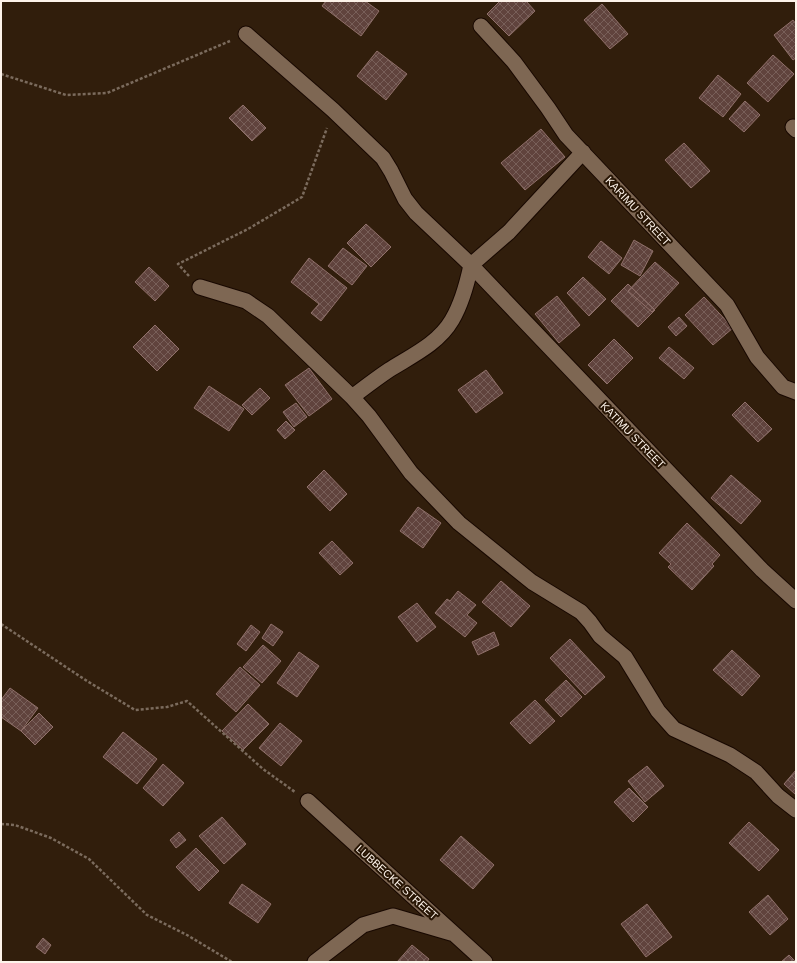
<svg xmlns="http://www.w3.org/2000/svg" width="797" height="963" font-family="Helvetica,sans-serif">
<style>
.building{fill:url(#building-cross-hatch);stroke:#90706a}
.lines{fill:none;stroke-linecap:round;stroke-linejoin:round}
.street-casing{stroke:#180800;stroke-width:17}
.path{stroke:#7b6b5d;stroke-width:2.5;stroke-dasharray:3 2;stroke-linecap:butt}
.street{stroke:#7e6753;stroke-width:15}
.labels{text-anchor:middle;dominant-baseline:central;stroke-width:4;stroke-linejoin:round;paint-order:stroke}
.street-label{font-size:11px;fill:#fdf3ea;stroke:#271504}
</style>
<defs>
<pattern id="building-cross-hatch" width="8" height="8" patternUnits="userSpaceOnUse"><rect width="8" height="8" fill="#60433d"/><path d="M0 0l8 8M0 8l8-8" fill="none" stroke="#785f59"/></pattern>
</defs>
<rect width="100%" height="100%" fill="#311e0c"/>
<path class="building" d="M326,1H365L379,11L361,36L322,6Z
M500,1H526L535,11L509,36L487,14Z
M602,4L628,34L610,49L584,20Z
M793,20L796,24V58L793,60L774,35Z
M377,51L407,74L386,100L357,76Z
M773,55L794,74L768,102L747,83Z
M718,75L741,94L723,117L699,98Z
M745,101L760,115L744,132L729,119Z
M243,105L266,128L252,141L229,118Z
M541,129L565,157L525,190L501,163Z
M684,143L710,171L691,188L665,160Z
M366,224L391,247L371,267L347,243Z
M634,240L653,251L640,276L621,265Z
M601,241L622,258L609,274L588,257Z
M343,248L367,266L352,285L328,266Z
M309,258L347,288L321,321L311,313L319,304L291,282Z
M655,262L679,283L652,312L628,291Z
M149,267L169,286L155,301L135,282Z
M583,277L606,299L589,316L567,293Z
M628,284L655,310L638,327L611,301Z
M557,296L580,325L559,343L535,314Z
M704,297L733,328L713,345L685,315Z
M679,317L687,326L676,336L668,327Z
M155,325L179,349L157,371L133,347Z
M614,339L633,358L607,384L588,365Z
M669,347L694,368L684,379L659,358Z
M309,368L332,399L309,416L285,385Z
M486,370L503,393L476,413L458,390Z
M209,386L244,409L229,431L194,408Z
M260,388L270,398L252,415L242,405Z
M745,402L772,429L758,442L732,415Z
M296,403L307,417L294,427L283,412Z
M286,421L295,430L285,439L277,430Z
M324,470L347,494L330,511L307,487Z
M731,475L761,501L741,524L711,498Z
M418,507L441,523L423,548L400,531Z
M687,523L720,555L712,564L714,566L692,590L668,567L671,564L659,553Z
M332,541L353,563L340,575L319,553Z
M501,581L530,606L511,627L482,602Z
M458,591L476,605L467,615L477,623L465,637L435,613L447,599L450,601Z
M417,603L436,627L417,642L398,617Z
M271,624L283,632L273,646L262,638Z
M251,625L260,632L246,651L237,644Z
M494,632L499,645L478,655L472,642Z
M570,639L605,677L585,695L550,658Z
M263,645L281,661L262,683L243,667Z
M732,650L760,676L742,696L713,670Z
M299,652L319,666L297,697L277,683Z
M240,667L260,685L236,712L216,694Z
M566,680L582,697L561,717L545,700Z
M10,688L38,708L21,731L1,717V700Z
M535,700L555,721L530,744L510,723Z
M248,704L269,724L243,750L222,731Z
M39,713L53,727L35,745L21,731Z
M280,723L302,741L281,766L259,748Z
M123,732L157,759L137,784L103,757Z
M163,764L184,783L163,806L143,788Z
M647,766L664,786L645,802L628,781Z
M796,770V795L784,784Z
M629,788L648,807L633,822L614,802Z
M222,817L246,844L224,864L199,836Z
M749,822L779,850L759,871L729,843Z
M179,832L186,840L176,848L170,840Z
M461,836L494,865L473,889L440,860Z
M196,848L219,871L199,891L176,867Z
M242,884L271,904L258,923L229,903Z
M768,895L788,919L770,935L749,912Z
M647,904L672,937L646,957L621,924Z
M43,938L51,945L45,954L36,947Z
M412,945L429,959L427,962H397Z
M789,955L796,962H781Z"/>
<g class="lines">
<defs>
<path id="street" d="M481,26L514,62L548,108L566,135L727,305L757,357L783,387L796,392
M246,34L333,110L383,158L391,171L405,199L416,213L471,265L509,232L583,152
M793,127L796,130
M471,265L762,570L796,601
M200,287L246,301L268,316L352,397L369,416L411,473L459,523L532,582L581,612L590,622L600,636L625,657L658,711L674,729L730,755L756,772L778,796L796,810
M352,397C364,388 377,378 389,370C411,356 438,344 452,320C462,303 467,284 471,265
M308,801L485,962
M315,962L363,925L393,916L451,933"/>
</defs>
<use href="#street" class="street-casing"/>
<path class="path" d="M1,74L66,95L107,93L230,41
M189,276L178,264L248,229L302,197L327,128
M1,624L87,681L135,710L167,707L187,701L263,769L295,792
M1,824L15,825L51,838L89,859L147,915L187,935L232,962"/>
<use href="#street" class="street"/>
</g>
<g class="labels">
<g class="street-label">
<text transform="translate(638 211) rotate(47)">KARIMU STREET</text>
<text transform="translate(633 435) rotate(46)">KATIMU STREET</text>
<text transform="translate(397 882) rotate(42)">LUBBECKE STREET</text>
</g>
</g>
<rect width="797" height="963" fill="none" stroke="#fdf3ea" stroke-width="4"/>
</svg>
